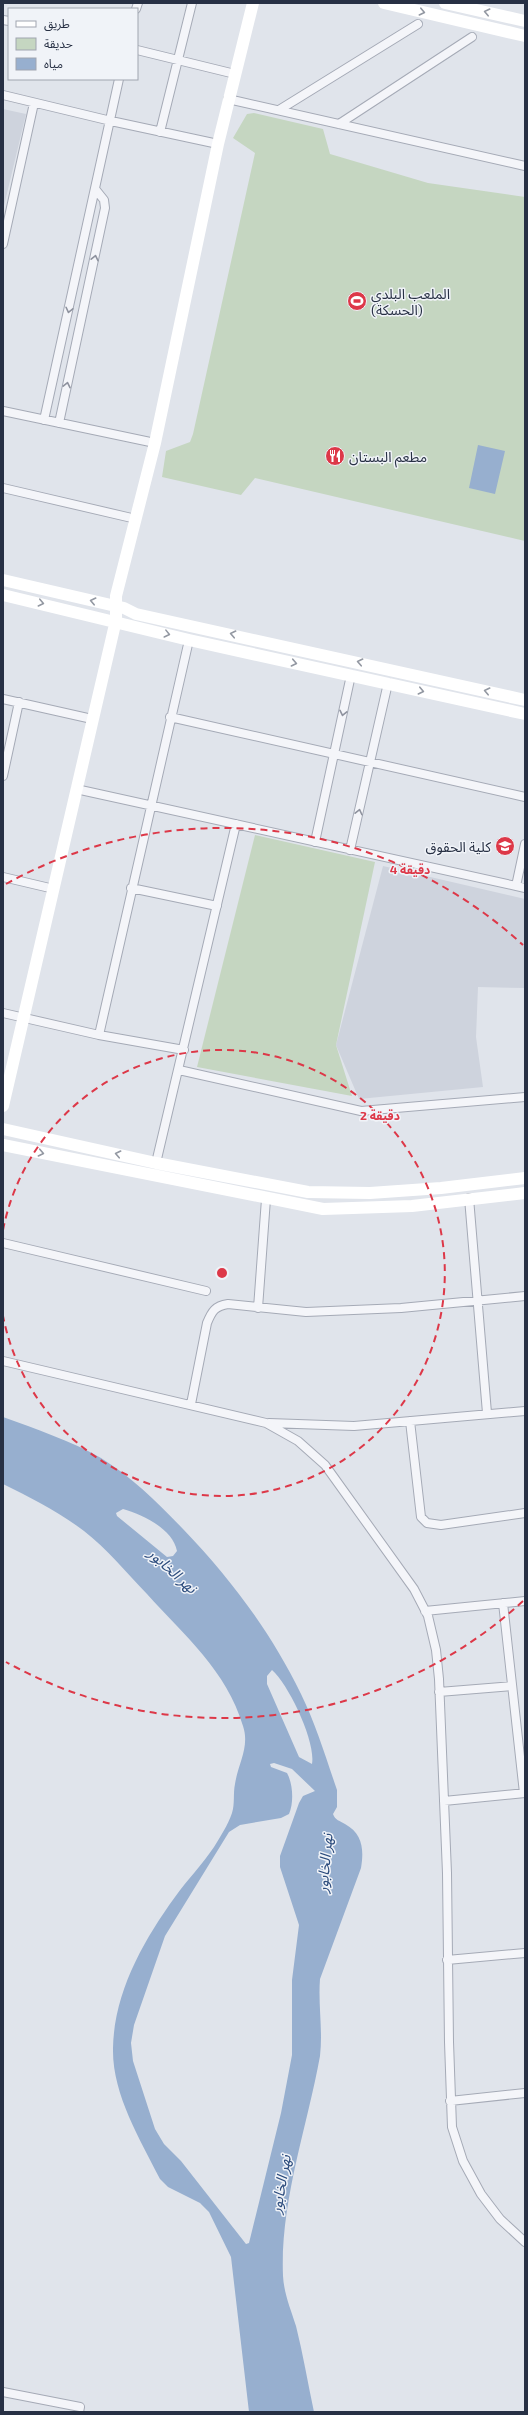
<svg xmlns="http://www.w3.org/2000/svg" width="528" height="2415" font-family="'Exo 2','Noto Sans Arabic',sans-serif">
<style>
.built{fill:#ced3dd}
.green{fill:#c5d6c1}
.water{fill:#97afcf;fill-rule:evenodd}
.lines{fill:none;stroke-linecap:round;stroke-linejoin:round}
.street-casing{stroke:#a5aab6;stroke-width:10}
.street{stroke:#f4f5f9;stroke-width:8}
.secondary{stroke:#fff;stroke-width:12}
.oneway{stroke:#9398a2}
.oneway2{stroke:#8e929e}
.ring{fill:none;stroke:#dd3848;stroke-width:2;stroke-dasharray:7 5}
.labels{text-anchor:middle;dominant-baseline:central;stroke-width:3;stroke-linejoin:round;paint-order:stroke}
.poi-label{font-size:14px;fill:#273044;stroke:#f0f3f8;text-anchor:start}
.water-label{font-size:15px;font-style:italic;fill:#2c4c7d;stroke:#f0f3f8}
.centre{fill:#dd3848;stroke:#f0f3f8;stroke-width:2}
.ring-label{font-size:12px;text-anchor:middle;font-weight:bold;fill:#dd3848;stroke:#f0f3f8;stroke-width:3;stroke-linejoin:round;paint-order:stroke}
</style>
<rect width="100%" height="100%" fill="#e0e4eb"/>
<path class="built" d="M3,109L26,114L3,210Z
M383,866L525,899V988L478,987L476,1037L483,1087L359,1099L336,1045Z"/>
<path class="green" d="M254,113L323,129L330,154L428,183L525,197V541L255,478L241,495L162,477L166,451L190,442L193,434L255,153L233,138L247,114Z
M255,835L375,862L336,1045L352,1096L197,1067Z"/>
<path class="water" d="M478,445L505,451L495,494L469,488Z
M3,1417C36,1429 71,1441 101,1458C133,1478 157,1502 183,1529C230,1578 271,1632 301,1694C316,1725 326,1758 337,1790V1807L333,1814C335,1820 340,1821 345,1824C363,1834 364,1850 361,1868L320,1979C318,2005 323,2030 320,2056C307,2128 280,2202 283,2276C284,2294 291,2310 296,2326C303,2354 308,2384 314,2412H249L231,2257L209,2212L200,2203L168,2187L160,2179C140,2139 112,2094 113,2048C114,1993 143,1941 175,1897C187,1880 202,1865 214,1847C220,1837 228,1825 232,1813C235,1804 233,1793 235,1784C238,1764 250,1747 243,1726C227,1671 184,1635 147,1594C126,1572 107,1549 84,1531C59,1512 31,1498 3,1484ZM123,1509C142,1514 173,1529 177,1551L173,1556L167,1557L117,1516L116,1513ZM272,1670C289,1685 316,1742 312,1764L299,1757L267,1684V1676ZM274,1763L292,1769L315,1791L303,1796L299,1803L280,1856V1867L299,1925L292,1980V2055L281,2113L249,2243L246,2244L181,2161L164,2144L155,2129L133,2061L131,2043L134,2025L165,1936L229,1832L240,1825L281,1818L289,1814C294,1802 293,1784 287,1773L271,1767L270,1764Z"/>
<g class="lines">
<defs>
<path id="street" d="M136,9L138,3
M3,20L9,21
M137,50L235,74
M3,95L111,121L218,144
M228,99L525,166
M279,110L418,24
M339,124L472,37
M160,132L192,3
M3,244L34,103
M3,411L155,443
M44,420L119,79
M59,423L105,208L104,200L96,190
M3,488L136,519
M3,699L92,719
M170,717L525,797
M3,776L19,702
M76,789L525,888
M315,842L351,675
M350,850L388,683
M3,877L54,889
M516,886L525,844
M131,888L217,906
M3,1013L99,1035L184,1050
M99,1035L189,640
M179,1070L361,1111L525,1097
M156,1163L236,824
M469,1198L487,1413
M3,1243L206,1291
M258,1308L266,1199
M3,1361L266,1423L298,1441L325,1465L414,1589L428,1616L436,1650L439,1679L447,1873L449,2042L452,2127L463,2161L481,2194L500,2219L525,2242
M191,1404L207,1323C212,1311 215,1306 228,1304L306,1312L401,1308L525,1296
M410,1421L421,1517L427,1523L441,1525L525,1513
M269,1423L354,1426L525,1411
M503,1603L524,1793
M425,1611L525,1601
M439,1692L512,1686
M444,1801L525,1793
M447,1960L525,1953
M450,2101L525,2093
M3,2392L80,2407L79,2412"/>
</defs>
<use href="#street" class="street-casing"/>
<use href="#street" class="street"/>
<path class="secondary" d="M384,3L525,36
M445,3L525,21
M3,580L124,608L136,614L525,700
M3,595L189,640L525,714
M3,1106L116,620V596L155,443L218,144L253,3
M3,1129L156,1163L308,1192L370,1193L441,1188L525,1178
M3,1145L323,1209L412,1206L525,1193"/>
</g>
<defs><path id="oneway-chevron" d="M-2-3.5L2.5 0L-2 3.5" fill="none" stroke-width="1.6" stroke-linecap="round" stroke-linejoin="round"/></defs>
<g class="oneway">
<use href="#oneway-chevron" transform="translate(422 12) rotate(13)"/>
<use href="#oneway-chevron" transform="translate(487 12) rotate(-167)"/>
<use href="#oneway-chevron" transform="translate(93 601) rotate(-167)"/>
<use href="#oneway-chevron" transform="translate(41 603) rotate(13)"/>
<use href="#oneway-chevron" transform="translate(167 634) rotate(14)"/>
<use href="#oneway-chevron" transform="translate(233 634) rotate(-168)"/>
<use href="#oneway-chevron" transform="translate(360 662) rotate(-168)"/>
<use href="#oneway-chevron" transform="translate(294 663) rotate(12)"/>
<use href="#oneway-chevron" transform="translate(421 691) rotate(13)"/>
<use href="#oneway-chevron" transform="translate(487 691) rotate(-167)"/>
<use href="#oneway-chevron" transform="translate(41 1153) rotate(12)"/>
<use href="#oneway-chevron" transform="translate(118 1154) rotate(-168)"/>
</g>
<g class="oneway2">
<use href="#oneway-chevron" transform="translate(95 258) rotate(-78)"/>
<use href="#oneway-chevron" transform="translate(69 310) rotate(103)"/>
<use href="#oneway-chevron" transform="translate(67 385) rotate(-78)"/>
<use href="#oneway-chevron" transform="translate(343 713) rotate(102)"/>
<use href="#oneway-chevron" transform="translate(359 812) rotate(-77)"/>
</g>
<g class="ring">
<path d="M3 1230A223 223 0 1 1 3 1316"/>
<path d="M523 1601A445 445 0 0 1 6 1662M6 884A445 445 0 0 1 523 945"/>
</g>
<defs>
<symbol id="stadium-disc" viewBox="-11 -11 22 22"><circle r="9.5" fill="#dd3848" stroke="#f0f3f8"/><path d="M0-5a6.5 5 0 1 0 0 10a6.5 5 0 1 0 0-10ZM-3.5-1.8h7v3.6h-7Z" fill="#fff"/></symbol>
<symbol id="restaurant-disc" viewBox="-11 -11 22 22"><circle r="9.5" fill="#dd3848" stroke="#f0f3f8"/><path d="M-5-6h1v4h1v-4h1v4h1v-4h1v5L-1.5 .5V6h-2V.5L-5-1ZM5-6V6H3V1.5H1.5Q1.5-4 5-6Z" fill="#fff"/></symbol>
<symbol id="university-disc" viewBox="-11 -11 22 22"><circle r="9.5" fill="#dd3848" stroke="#f0f3f8"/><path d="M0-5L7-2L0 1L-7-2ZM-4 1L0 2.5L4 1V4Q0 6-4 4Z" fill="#fff"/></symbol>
</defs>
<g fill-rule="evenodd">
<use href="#stadium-disc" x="346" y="290" width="22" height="22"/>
<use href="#restaurant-disc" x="324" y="445" width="22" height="22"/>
<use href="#university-disc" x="494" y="835" width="22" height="22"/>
</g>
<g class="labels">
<g class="poi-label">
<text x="371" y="293">الملعب البلدي<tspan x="371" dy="16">(الحسكة)</tspan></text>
<text x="349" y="456">مطعم البستان</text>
<text x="491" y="846" text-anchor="end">كلية الحقوق</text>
</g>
<g class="water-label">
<text transform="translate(173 1570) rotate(42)">نهر الخابور</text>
<text transform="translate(324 1863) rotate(-85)">نهر الخابور</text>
<text transform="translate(280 2184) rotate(-80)">نهر الخابور</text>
</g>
</g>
<circle cx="222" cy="1273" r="6" class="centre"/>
<g class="ring-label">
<text x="410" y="874">4 دقيقة</text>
<text x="380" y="1120">2 دقيقة</text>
</g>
<rect width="528" height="2415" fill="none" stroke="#273044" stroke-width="8"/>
<rect x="8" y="8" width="130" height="72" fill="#f0f3f8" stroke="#a0a5b0"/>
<rect x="16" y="21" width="20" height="6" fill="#ffffff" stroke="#a0a5b0"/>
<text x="44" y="28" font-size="12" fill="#273044">طريق</text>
<rect x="16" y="38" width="20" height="12" fill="#c5d6c1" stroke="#a0a5b0"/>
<text x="44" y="48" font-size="12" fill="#273044">حديقة</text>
<rect x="16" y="58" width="20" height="12" fill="#97afcf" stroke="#a0a5b0"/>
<text x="44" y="68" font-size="12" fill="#273044">مياه</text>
</svg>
